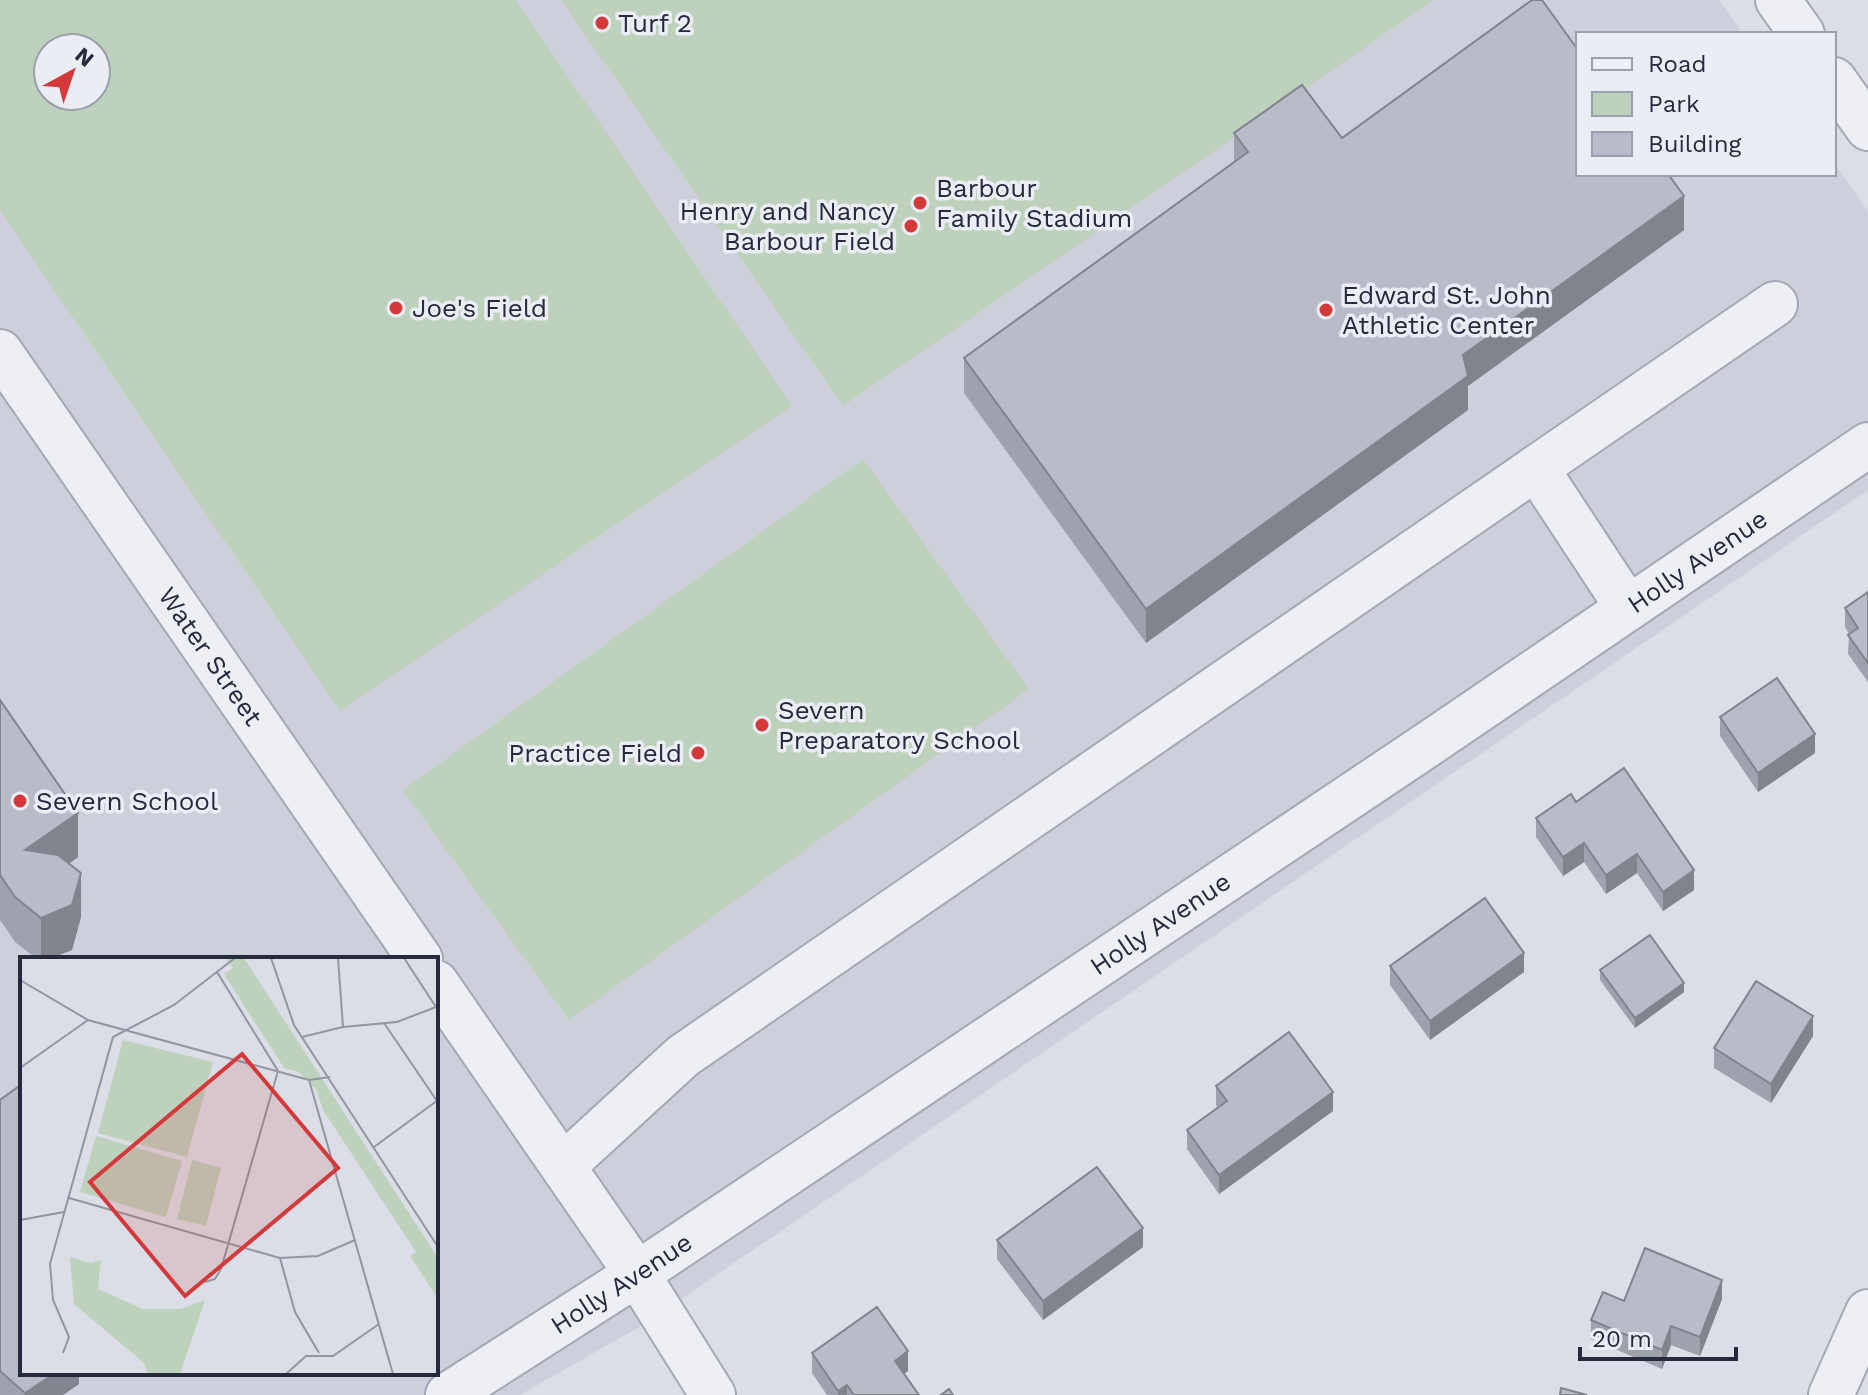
<svg xmlns="http://www.w3.org/2000/svg" width="1868" height="1395" font-family="'Work Sans',sans-serif">
<style>
.built{fill:#cdd0db;fill-rule:evenodd}
.green{fill:#bed1bc;fill-rule:evenodd}
.lines{fill:none;stroke-linecap:round;stroke-linejoin:round}
.minor-casing{stroke:#a4a8b3;stroke-width:48}
.minor{stroke:#eeeff5;stroke-width:44}
.wall{fill:#9ea2ad}
.shaded-wall{fill:#81848d}
.building{fill:#b8bcc9;stroke:#81848d;stroke-width:2}
.poi-dot{fill:#d3393a;stroke:#eaedf4;stroke-width:3}
.labels{text-anchor:middle;dominant-baseline:central;stroke-width:7;stroke-linejoin:round;paint-order:stroke}
.poi-label{font-size:26px;fill:#252a3d;stroke:#eaedf4;text-anchor:start}
.street-label{font-size:26px;fill:#252a3d;stroke:#eaedf4}
.inset-road{fill:none;stroke:#9296a2;stroke-width:2}
.view{fill:#d3393a;fill-opacity:0.15;stroke:#d3393a;stroke-width:4}
.inset-edge{fill:none;stroke:#252a3d;stroke-width:4}
</style>
<rect width="100%" height="100%" fill="#dbdee6"/>
<path class="built" d="M0,0H1719L1743,34H1578V174H1834V163L1868,211V490L643,1325L520,1395H0ZM48,48H96V96H48ZM22,959H436V1373H22Z"/>
<path class="green" d="M0,0H516L792,406L340,711L0,210ZM48,48H96V96H48Z
M561,0H1434L843,406Z
M863,459L1029,689L569,1020L403,790Z"/>
<g class="lines">
<defs>
<g id="minor">
<path d="M1778,0L1802,34"/>
<path d="M1834,80L1868,128"/>
<path id="s1" d="M0,352L420,959"/>
<path d="M1536,468L1775,304"/>
<path d="M436,983L637,1274L713,1395"/>
<path d="M563,1166L683,1056L1536,468L1628,608"/>
<path id="s2" d="M448,1395L637,1274L1427,745L1868,445"/>
<path d="M1831,1395L1868,1312"/>
</g>
</defs>
<use href="#minor" class="minor-casing"/>
<use href="#minor" class="minor"/>
</g>
<path class="wall" d="M1234,133L1342,138L1684,230L1468,386V410L1146,643L964,393V358L1234,162Z
M1868,592V682L1848,654L1849,634L1845,627V608Z
M0,700L78,857L69,864L81,917L72,950L49,959H37L15,942L0,920Z
M1720,717L1815,753L1758,792L1720,736Z
M1576,802L1694,890L1663,911L1637,873L1606,894L1584,862L1563,876L1536,837V818Z
M1390,966L1524,972L1430,1040L1390,985Z
M1600,970L1684,992L1635,1028L1600,980Z
M1813,1036L1771,1103L1714,1068V1048Z
M1216,1086L1333,1111L1219,1194L1187,1149V1130L1218,1108L1216,1105Z
M0,1100L79,1373V1384L63,1395H0Z
M997,1240L1143,1247L1043,1320L997,1259Z
M1722,1299L1700,1356L1671,1345L1662,1369L1591,1339V1320L1624,1301Z
M812,1353L908,1371L904,1373L919,1395H827L812,1373Z"/>
<path class="shaded-wall" d="M1684,196V230L1468,386V410L1146,643V609L1463,355Z
M1815,734V753L1758,792V773Z
M78,813V857L25,895V850Z
M1584,843V862L1563,876V857Z
M1637,854V873L1606,894V875Z
M1694,870V890L1663,911V892Z
M81,873V917L72,950L49,959H41V918Z
M1524,953V972L1430,1040V1021Z
M1684,983V992L1635,1028V1018Z
M1813,1016V1036L1771,1103V1084Z
M1333,1092V1111L1219,1194V1175Z
M1143,1228V1247L1043,1320V1301Z
M1722,1280V1299L1700,1356V1337Z
M1671,1326V1345L1662,1369V1350Z
M908,1351V1371L895,1380V1361Z
M55,1373H79V1384L63,1395H25V1393Z
M847,1385V1395H838V1391Z"/>
<path class="building" d="M1532,0H1542L1578,50V174H1668L1684,196L1463,355L1468,376L1146,609L964,358L1248,152L1234,133L1302,85L1342,138Z
M1868,592V663L1848,635L1858,628L1845,608Z
M1777,678L1815,734L1758,773L1720,717Z
M0,700L78,813L25,850L58,855L81,873L72,905L41,918L15,897L0,875Z
M1624,768L1694,870L1663,892L1637,854L1606,875L1584,843L1563,857L1536,818L1571,794L1576,802Z
M1485,898L1524,953L1430,1021L1390,966Z
M1650,935L1684,983L1635,1018L1600,970Z
M1756,981L1813,1016L1771,1084L1714,1048Z
M1289,1032L1333,1092L1219,1175L1187,1130L1227,1101L1216,1086Z
M22,1084V1373H55L25,1393L0,1371V1100Z
M1097,1167L1143,1228L1043,1301L997,1240Z
M1645,1248L1722,1280L1700,1337L1671,1326L1662,1350L1591,1320L1603,1292L1624,1301Z
M877,1307L908,1351L895,1361L919,1395H854L847,1385L838,1391L812,1353Z
M1561,1388L1587,1395H1560Z
M949,1389L953,1395H941Z"/>
<g class="poi-dot">
<circle cx="602" cy="23" r="8"/>
<circle cx="920" cy="203" r="8"/>
<circle cx="911" cy="226" r="8"/>
<circle cx="396" cy="308" r="8"/>
<circle cx="1326" cy="310" r="8"/>
<circle cx="762" cy="725" r="8"/>
<circle cx="698" cy="753" r="8"/>
<circle cx="20" cy="801" r="8"/>
</g>
<g class="labels">
<g class="poi-label">
<text x="618" y="23">Turf 2</text>
<text x="936" y="188">Barbour<tspan x="936" dy="30">Family Stadium</tspan></text>
<text x="895" y="211" text-anchor="end">Henry and Nancy<tspan x="895" dy="30">Barbour Field</tspan></text>
<text x="1342" y="295">Edward St. John<tspan x="1342" dy="30">Athletic Center</tspan></text>
<text x="412" y="308">Joe's Field</text>
<text x="778" y="710">Severn<tspan x="778" dy="30">Preparatory School</tspan></text>
<text x="682" y="753" text-anchor="end">Practice Field</text>
<text x="36" y="801">Severn School</text>
</g>
<g class="street-label">
<text stroke="none"><textPath href="#s2" startOffset="1502">Holly Avenue</textPath></text>
<text stroke="none"><textPath href="#s1" startOffset="370">Water Street</textPath></text>
<text stroke="none"><textPath href="#s2" startOffset="854">Holly Avenue</textPath></text>
<text stroke="none"><textPath href="#s2" startOffset="206">Holly Avenue</textPath></text>
</g>
</g>
<g transform="translate(20 957)">
<rect width="418" height="418" fill="#dbdee6"/>
<path d="M206,1H224L418,301V342L390,299L396,295L303,153L296,132L279,115L264,111L204,17L213,11ZM103,83L193,105L167,200L78,176ZM76,179L162,204L146,260L60,235ZM172,203L201,211L186,269L157,262ZM50,300L71,306L81,303L78,332L123,352H161L185,343L160,417H128L124,406L54,347Z" fill="#bed1bc"/>
<path class="inset-road" d="M251,1L274,68L418,290M0,23L68,63L289,123L310,120M364,66L417,144M323,70L377,65L416,50L384,1M282,80L323,70L318,1M0,111L68,63M289,123L373,417M354,190L418,143M49,241L260,301L298,299L335,283M0,263L44,255M260,301L275,355L299,396M185,325L195,322L201,312L258,114L197,15M43,396L49,380L33,343L30,307L93,80L154,48L215,1M266,417L286,399H313L359,367"/>
<path class="view" d="M222,97L318,211L165,339L70,225Z"/>
<rect width="418" height="418" class="inset-edge"/>
</g>
<rect x="1576" y="32" width="260" height="144" fill="#eaedf4" stroke="#9b9fab" stroke-width="2"/>
<rect x="1592" y="58" width="40" height="12" fill="#eeeff5" stroke="#9b9fab" stroke-width="2"/>
<text x="1648" y="72" font-size="24" fill="#252a3d">Road</text>
<rect x="1592" y="92" width="40" height="24" fill="#bed1bc" stroke="#9b9fab" stroke-width="2"/>
<text x="1648" y="112" font-size="24" fill="#252a3d">Park</text>
<rect x="1592" y="132" width="40" height="24" fill="#b8bcc9" stroke="#9b9fab" stroke-width="2"/>
<text x="1648" y="152" font-size="24" fill="#252a3d">Building</text>
<g transform="translate(72 72) rotate(40)"><circle r="38" fill="#eaedf4" stroke="#9b9fab" stroke-width="2"/>
<path d="M0-6L14 30L0 20L-14 30Z" fill="#d3393a"/>
<text y="-12" font-size="22" font-weight="bold" text-anchor="middle" fill="#252a3d">N</text>
</g>
<path d="M1580 1347v12h156v-12" fill="none" stroke="#252a3d" stroke-width="4"/>
<text x="1592" y="1347" font-size="24" fill="#252a3d" stroke="#eaedf4" stroke-width="6" paint-order="stroke">20 m</text>
</svg>
